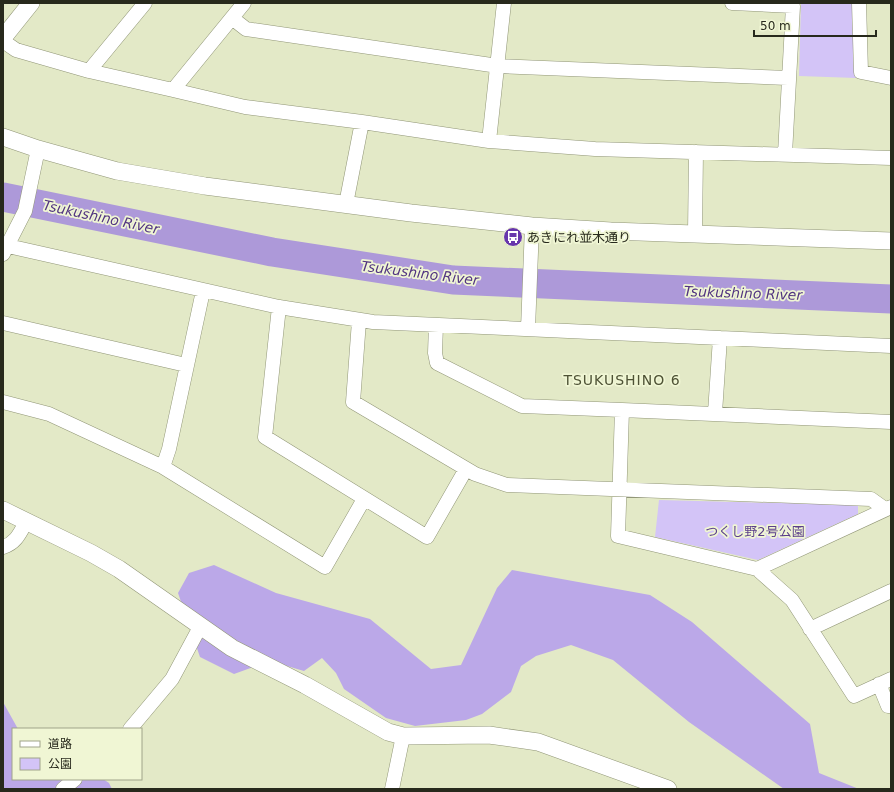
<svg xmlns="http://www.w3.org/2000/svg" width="894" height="792" font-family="'DejaVu Sans','Noto Sans JP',sans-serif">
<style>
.green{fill:#d3c4f7}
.forest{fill:#bba8e8}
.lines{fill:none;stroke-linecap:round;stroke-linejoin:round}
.river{stroke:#ad99d9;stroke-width:29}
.minor-casing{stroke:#919677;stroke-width:15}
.tertiary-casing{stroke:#919677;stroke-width:18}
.minor{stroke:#fff;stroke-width:14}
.tertiary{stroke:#fff;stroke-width:17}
.labels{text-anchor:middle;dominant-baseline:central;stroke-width:3.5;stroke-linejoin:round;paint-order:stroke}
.poi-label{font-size:13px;fill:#27291c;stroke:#f0f6d4;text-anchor:start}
.park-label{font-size:13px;fill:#5a3e8a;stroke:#f0f6d4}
.water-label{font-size:14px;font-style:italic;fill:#523581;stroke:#f0f6d4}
.neighbourhood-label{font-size:14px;letter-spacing:1px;fill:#4e5235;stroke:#f0f6d4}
</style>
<rect width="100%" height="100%" fill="#e3e9c7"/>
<path class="green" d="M801,3H856V78L799,76Z
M659,500L858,505V514L758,560L655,537Z"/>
<path class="forest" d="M214,565L276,593L370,619L431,669L461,665L497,588L512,570L650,595L692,622L810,724L819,773L859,789H784L689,722L613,660L571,645L536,656L521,666L511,692L482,714L466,720L415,726L386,718L344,689L336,673L322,658L304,671L270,661L234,674L200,657L178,593L189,573Z
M3,702L18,729H13V779H103L109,783L112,789H3Z"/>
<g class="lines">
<path class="river" d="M3,197L272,252L453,280L891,299"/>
<defs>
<path id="minor" d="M732,3L793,6L785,154
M859,3L861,72L891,78
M232,18L246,29L498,66L788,78
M3,41L16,50L89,71L173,90L244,3
M89,71L145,3
M173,90L245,107L362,122L489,141L595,149L891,158
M489,141L504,3
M346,204L362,122
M695,233L696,152
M8,246L279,307L373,322L891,346
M3,254L25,211L38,149
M279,307L265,437L427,537L466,469
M359,321L353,402L475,474L507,485L871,499L885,509
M3,323L186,365
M436,325L435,353L437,363L522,406L622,410L618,536L757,569
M528,329L532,226
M3,402L49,414L163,467L325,567L364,499
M622,410L891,422
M715,413L720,338
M163,467L169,449L203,291
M891,507L757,569L792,600L854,696L891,679
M3,547C16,543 20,533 26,522
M810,629L891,591
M879,684L888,706H891
M130,729L172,679L200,627
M63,789L75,779
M392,789L403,736"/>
<path id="tertiary" d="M3,38L31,3
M3,137L38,149L117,171L205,186L411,213L532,226L611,231L891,241
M3,510L91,553L119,569L232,648L305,685L388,732L403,736L489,735L538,742L668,789"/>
</defs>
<use href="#minor" class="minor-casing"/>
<use href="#tertiary" class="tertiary-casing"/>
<use href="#minor" class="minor"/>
<use href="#tertiary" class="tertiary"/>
</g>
<defs>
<symbol id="bus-disc" viewBox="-11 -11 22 22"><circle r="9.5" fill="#6735ac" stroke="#f0f6d4"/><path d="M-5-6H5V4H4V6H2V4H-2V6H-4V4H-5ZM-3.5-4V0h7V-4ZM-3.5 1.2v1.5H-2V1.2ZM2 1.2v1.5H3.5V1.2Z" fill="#fff"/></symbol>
</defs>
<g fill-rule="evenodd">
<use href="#bus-disc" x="502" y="226" width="22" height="22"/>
</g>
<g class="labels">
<g class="poi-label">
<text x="527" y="237">あきにれ並木通り</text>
</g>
<g class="park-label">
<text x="755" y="531">つくし野2号公園</text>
</g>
<g class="water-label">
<text transform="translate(101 217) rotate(12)">Tsukushino River</text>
<text transform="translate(420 273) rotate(7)">Tsukushino River</text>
<text transform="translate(743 293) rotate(2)">Tsukushino River</text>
</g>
<g class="neighbourhood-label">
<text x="622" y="380">TSUKUSHINO 6</text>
</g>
</g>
<rect width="894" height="792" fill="none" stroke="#27291c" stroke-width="8"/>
<rect x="12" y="728" width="130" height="52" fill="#f0f6d4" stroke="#a0a48a"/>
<rect x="20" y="741" width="20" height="6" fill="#ffffff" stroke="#a0a48a"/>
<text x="48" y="748" font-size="12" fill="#27291c">道路</text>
<rect x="20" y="758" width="20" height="12" fill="#d3c4f7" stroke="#a0a48a"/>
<text x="48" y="768" font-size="12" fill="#27291c">公園</text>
<path d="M754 30v6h122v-6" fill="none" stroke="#27291c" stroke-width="2"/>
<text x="760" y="30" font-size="12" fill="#27291c" stroke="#f0f6d4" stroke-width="3" paint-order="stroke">50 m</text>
</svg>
